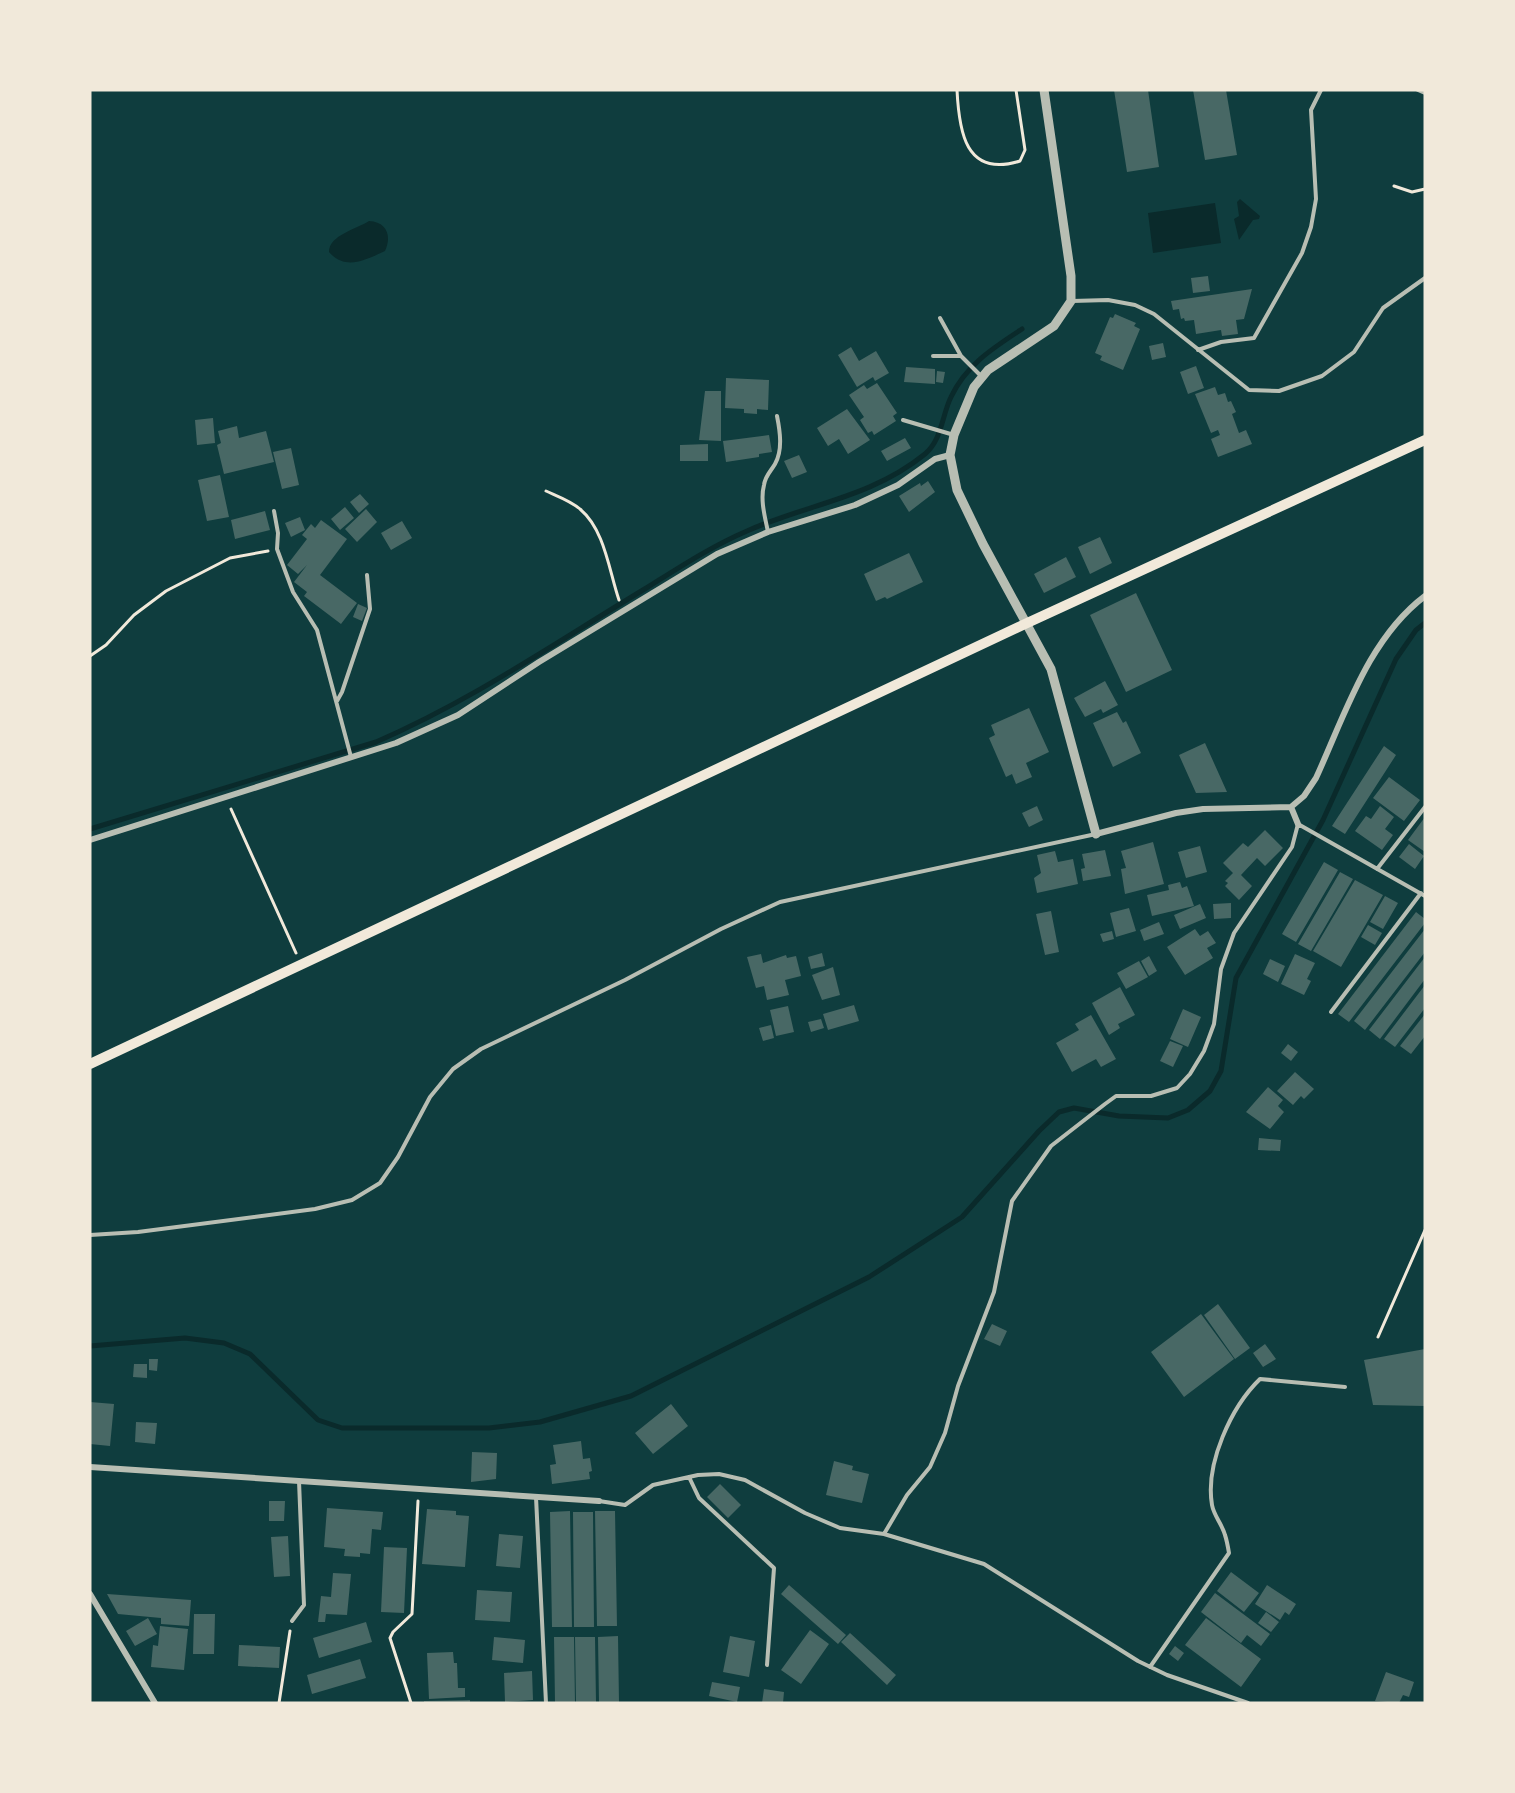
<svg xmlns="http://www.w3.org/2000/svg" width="1515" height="1793" font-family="Inter,sans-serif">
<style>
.water{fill:#0a2a2b}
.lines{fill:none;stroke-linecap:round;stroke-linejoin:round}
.stream{stroke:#0a2a2b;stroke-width:5}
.building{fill:#486865}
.path{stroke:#f1e9da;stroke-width:3}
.service{stroke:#b8beb3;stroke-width:4}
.minor{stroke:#b8beb3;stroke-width:6}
.tertiary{stroke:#b8beb3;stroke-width:9}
.secondary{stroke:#f1e9da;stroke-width:10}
</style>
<rect width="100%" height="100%" fill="#0f3d3e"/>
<path class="water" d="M1240,199L1260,216L1259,219L1253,220L1239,240L1234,219L1239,216L1237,202Z
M1215,203L1221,243L1153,253L1148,213Z
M369,221C387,222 392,236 385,251C365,260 346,271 329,252C329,235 357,229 369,221Z"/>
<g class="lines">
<path class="stream" d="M90,829L376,742C473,700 558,641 648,587C680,567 712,546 747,531C807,504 871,498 925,454C942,440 942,415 951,397C966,365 993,348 1022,329
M90,1346L185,1338L224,1343L250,1354L318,1420L342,1428H489L540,1422L631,1396L869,1277L962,1217L1039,1131L1059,1112L1074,1108L1119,1116L1168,1118L1188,1110L1210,1091L1221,1071L1236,978L1323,820L1396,659L1416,630L1425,623"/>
</g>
<path class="building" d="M1114,90H1148L1159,167L1127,172Z
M1193,90H1226L1237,155L1205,160Z
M1208,276L1210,291L1193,293L1191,278Z
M1252,289L1244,319L1236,320L1238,334L1222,336L1221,330L1196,334L1194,320L1185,321L1184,318L1181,319L1179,309L1173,310L1171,301Z
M1115,314L1136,323L1134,326L1140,329L1123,370L1100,360L1102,356L1095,353L1110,317L1113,318Z
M1163,343L1166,357L1152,360L1149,346Z
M851,347L859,361L876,351L889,373L875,381L873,377L857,387L838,355Z
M1196,366L1204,388L1188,394L1180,372Z
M906,367L935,369V384L904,382Z
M937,371L945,372L943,383L936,382Z
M726,378L769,380L768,410L757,409V414L744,413V409L725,408Z
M877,383L897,413L893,416L896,421L874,435L872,431L868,433L860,420L864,417L849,395L864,385L867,389Z
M1215,387L1218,395L1225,393L1228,402L1231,401L1236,412L1232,414L1239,433L1246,430L1252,444L1218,457L1211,439L1220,435L1218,430L1211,433L1195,394Z
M705,391H721V441L699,440Z
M847,409L870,440L848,454L839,439L828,446L817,428Z
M213,418L215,443L197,445L195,420Z
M237,426L239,438L266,431L274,462L224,474L217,445L221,443L218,431Z
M769,435L772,452L759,454V457L726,462L723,441Z
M905,438L911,448L887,461L881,451Z
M708,444V461H680V445Z
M291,448L299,485L282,489L273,452Z
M799,455L807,472L792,478L784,461Z
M220,475L229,517L207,521L198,480Z
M928,481L935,492L909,512L899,496L920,483L921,486Z
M360,494L369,504L359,513L350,502Z
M345,507L354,518L340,530L331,519Z
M366,509L377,522L357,542L345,529Z
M265,511L270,530L235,539L231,520Z
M300,517L305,530L291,537L285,523Z
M321,520L347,539L320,575L357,603L341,624L304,596L307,592L294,582L307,565L298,574L287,565L307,539L302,535L311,524L315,528Z
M402,521L412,538L391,550L381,533Z
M1100,537L1112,563L1090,574L1078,547Z
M909,553L923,582L887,599L885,597L876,601L864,574Z
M1066,557L1076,577L1044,593L1034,574Z
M1136,593L1172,670L1126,692L1090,615Z
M358,604L367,608L362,621L353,617Z
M1105,681L1118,705L1103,713L1101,709L1085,717L1074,698Z
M1029,708L1049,752L1026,763L1032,777L1016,784L1012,774L1006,777L989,738L995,735L991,725Z
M1117,712L1123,723L1126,721L1141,753L1113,767L1093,723Z
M1205,743L1227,792L1196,793L1179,755Z
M1384,746L1396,755L1345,834L1332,826Z
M1389,777L1420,800L1404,821L1373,798Z
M1037,806L1043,820L1029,827L1022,813Z
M1380,806L1394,817L1385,829L1393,835L1382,850L1355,831L1366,816L1371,819Z
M1425,817V852L1408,840Z
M1265,830L1283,848L1265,866L1257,858L1241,875L1252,886L1239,900L1225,886L1228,883L1225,881L1233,873L1223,863L1243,843L1248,847Z
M1153,842L1164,884L1125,894L1121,869L1126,868L1121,851Z
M1409,844L1424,856L1415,869L1399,857Z
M1200,846L1207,872L1186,878L1178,852Z
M1105,850L1111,876L1083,881L1081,869L1085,868L1082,854Z
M1055,851L1058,862L1073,859L1078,884L1037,893L1034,878L1041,873L1037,855Z
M1324,862L1338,870L1296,942L1282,934Z
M1340,872L1353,879L1311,951L1298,944Z
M1355,880L1383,895L1341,967L1313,951Z
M1180,882L1182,888L1187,886L1194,906L1152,916L1147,895L1169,890L1168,885Z
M1385,896L1398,903L1383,929L1370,922Z
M1231,903V918L1214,919L1213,904Z
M1200,904L1206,918L1180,929L1174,915Z
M1129,908L1136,931L1116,937L1110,913Z
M1051,911L1059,952L1045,955L1036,914Z
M1416,912L1425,919V923L1349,1022L1338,1014Z
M1159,922L1164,934L1144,941L1140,930Z
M1368,925L1382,933L1375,945L1361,937Z
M1195,929L1200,936L1208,931L1216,943L1207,948L1213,958L1185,975L1167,947Z
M1425,929V952L1365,1030L1354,1021Z
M1112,931L1114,939L1103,942L1100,934Z
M822,953L825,966L811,969L808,957Z
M761,954L763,963L786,955L787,958L796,956L801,976L785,980L789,995L767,1000L764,986L756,988L747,957Z
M1295,954L1315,963L1307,979L1311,981L1304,995L1281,984Z
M1149,956L1157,971L1149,976L1141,961Z
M1425,957V979L1380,1039L1369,1030Z
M1270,959L1285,966L1278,982L1263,974Z
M1139,961L1148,977L1126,989L1117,973Z
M833,967L840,995L822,1000L812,975Z
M1425,985V1008L1395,1047L1384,1039Z
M1120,987L1135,1015L1118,1024L1120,1028L1109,1035L1092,1003Z
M854,1005L859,1021L828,1030L823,1014Z
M788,1006L794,1032L776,1036L770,1010Z
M1183,1009L1201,1017L1188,1047L1170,1039Z
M1425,1014V1036L1411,1054L1400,1046Z
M1091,1015L1116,1059L1101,1067L1096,1059L1072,1072L1056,1043L1079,1030L1075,1024Z
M821,1019L824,1028L811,1032L808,1022Z
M771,1025L774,1038L763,1041L759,1028Z
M1170,1041L1183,1046L1173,1067L1160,1061Z
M1288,1044L1298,1052L1291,1061L1281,1053Z
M1295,1072L1314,1089L1304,1099L1301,1096L1293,1105L1277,1091Z
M1268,1087L1283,1100L1278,1106L1284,1112L1270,1129L1246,1112Z
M1259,1138L1281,1140L1280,1151L1258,1150Z
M1218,1304L1250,1348L1235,1359L1204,1315Z
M1201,1314L1234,1359L1184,1397L1151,1352Z
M992,1324L1007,1331L1000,1346L984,1339Z
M1265,1344L1276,1359L1263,1367L1253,1353Z
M1425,1349V1406L1373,1405L1364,1360Z
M149,1359H158L157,1371L149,1370Z
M134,1364H147V1378L133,1377Z
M90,1402L114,1404L110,1446L90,1444Z
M671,1404L688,1426L653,1454L635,1433Z
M136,1422L157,1423L155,1444L135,1442Z
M581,1441L583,1459L590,1458L592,1471L589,1472L590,1479L552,1484L550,1465L556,1464L553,1445Z
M472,1452L497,1453L496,1479L471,1482Z
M834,1461L853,1466L852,1470L869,1474L862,1503L826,1495Z
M720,1484L741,1505L728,1518L707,1497Z
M269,1501H285L284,1521H269Z
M327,1508L383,1512L381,1530L372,1529L370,1554L360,1553V1557L344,1556L345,1549L324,1547Z
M427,1509L456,1511V1515L469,1516L465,1567L422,1564Z
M570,1511L572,1627H552L550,1512Z
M595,1511H615L617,1626H597Z
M573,1512H593L594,1627H574Z
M499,1534L523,1536L520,1568L496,1566Z
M288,1536L290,1576L274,1577L271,1537Z
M384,1547L407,1548L404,1613L381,1612Z
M1231,1572L1259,1593L1244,1612L1217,1591Z
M333,1573L351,1574L347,1615L326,1614L325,1622H318L321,1596L331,1597Z
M789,1585L846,1635L838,1644L781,1594Z
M1267,1585L1296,1604L1289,1615L1285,1612L1280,1620L1255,1604Z
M477,1590L512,1592L510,1622L475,1620Z
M1215,1593L1270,1634L1261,1646L1247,1635L1241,1643L1201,1612Z
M107,1594L191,1600L189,1626L161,1624V1618L118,1614Z
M1266,1612L1279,1622L1271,1632L1258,1623Z
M194,1614H215L214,1654H193Z
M148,1618L157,1634L135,1646L126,1631Z
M1206,1618L1261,1659L1241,1687L1185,1645Z
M366,1622L372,1642L319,1658L313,1638Z
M160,1626L188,1629L184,1670L151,1667L153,1645L158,1646Z
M810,1630L829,1644L801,1684L781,1670Z
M850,1633L896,1675L887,1685L841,1642Z
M618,1636L619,1703H599L598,1637Z
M730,1636L755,1641L749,1677L723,1672Z
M494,1637L525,1640L523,1663L492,1660Z
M554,1637H574L575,1703H555Z
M575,1637H595L596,1703H576Z
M239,1645L280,1647L279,1668L238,1666Z
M1175,1646L1184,1653L1178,1661L1169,1654Z
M453,1652L454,1663H457L458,1688H465V1697L429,1699L427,1653Z
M360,1659L366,1678L312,1694L307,1675Z
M532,1671L533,1700L505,1702L504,1673Z
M1386,1672L1414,1682L1409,1697L1403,1695L1399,1703L1375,1701Z
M712,1682L740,1687L737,1702L709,1696Z
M764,1689L784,1692L783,1703H762Z
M470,1700V1703H424V1701Z"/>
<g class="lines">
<path class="path" d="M957,90C959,131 965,178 1020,161L1025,150L1016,90
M1394,186L1412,192L1425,189
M546,491C557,496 571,501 580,509C605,530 609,571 619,600
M90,656L106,645L134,615L166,591L230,558L268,551
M231,809L296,953
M1378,1337L1425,1230
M279,1703L290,1631
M411,1703L390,1638L393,1632L412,1614L418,1501"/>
<path class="service" d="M1418,90L1425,93
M1072,301L1108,300L1135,305L1154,314L1249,390L1279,391L1322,376L1354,352L1383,308L1425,278
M940,318L961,356
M1198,350L1221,342L1254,338L1302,253L1311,227L1316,199L1311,110L1321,90
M933,356H961L981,376
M903,420L954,435
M274,511L278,533L277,549L293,592L317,630L351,757
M768,532C765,517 760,500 764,485C765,476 771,471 775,464C783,450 780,431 777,416
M337,701L342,692L370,609L367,575
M1377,869L1425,807
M1331,1012L1421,893
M90,1235L138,1232L315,1209L352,1200L380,1183L398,1157L430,1097L453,1069L481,1049L625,980L721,929L780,902L1096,834
M689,1477L699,1498L774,1568L767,1665
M536,1497L546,1703
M599,1501L625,1505L653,1485L698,1475L719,1474L745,1480L805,1513L840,1528L884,1534L984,1564L1138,1661L1167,1675L1248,1703
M884,1534L907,1495L930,1467L945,1433L958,1386L994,1292L1012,1201L1051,1146L1105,1104L1116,1096H1151L1177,1088L1190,1074L1204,1051L1214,1024L1221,969L1234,933L1292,847L1298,824L1425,896
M292,1621L304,1605L299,1481
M1150,1667L1229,1553C1228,1547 1227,1541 1225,1535C1222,1524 1214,1516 1212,1505C1205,1464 1231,1407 1260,1379L1345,1387"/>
<path class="minor" d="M1291,807L1298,824
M1096,834L1176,813L1203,809L1291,807L1304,796L1316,778C1345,715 1368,639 1425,596
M90,840L396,743L458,715L539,662L717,554L768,532L855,505L898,485L935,459L950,455
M90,1467L599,1501
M90,1594L155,1703"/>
<path class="tertiary" d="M1044,90L1071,276V301L1054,326L988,370L974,387L954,435L950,455L957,490L983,544L1051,669L1096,834"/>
<path class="secondary" d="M90,1064L1025,624L1425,440"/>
</g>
<rect width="1515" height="1793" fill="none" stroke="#f1e9da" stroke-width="183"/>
</svg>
